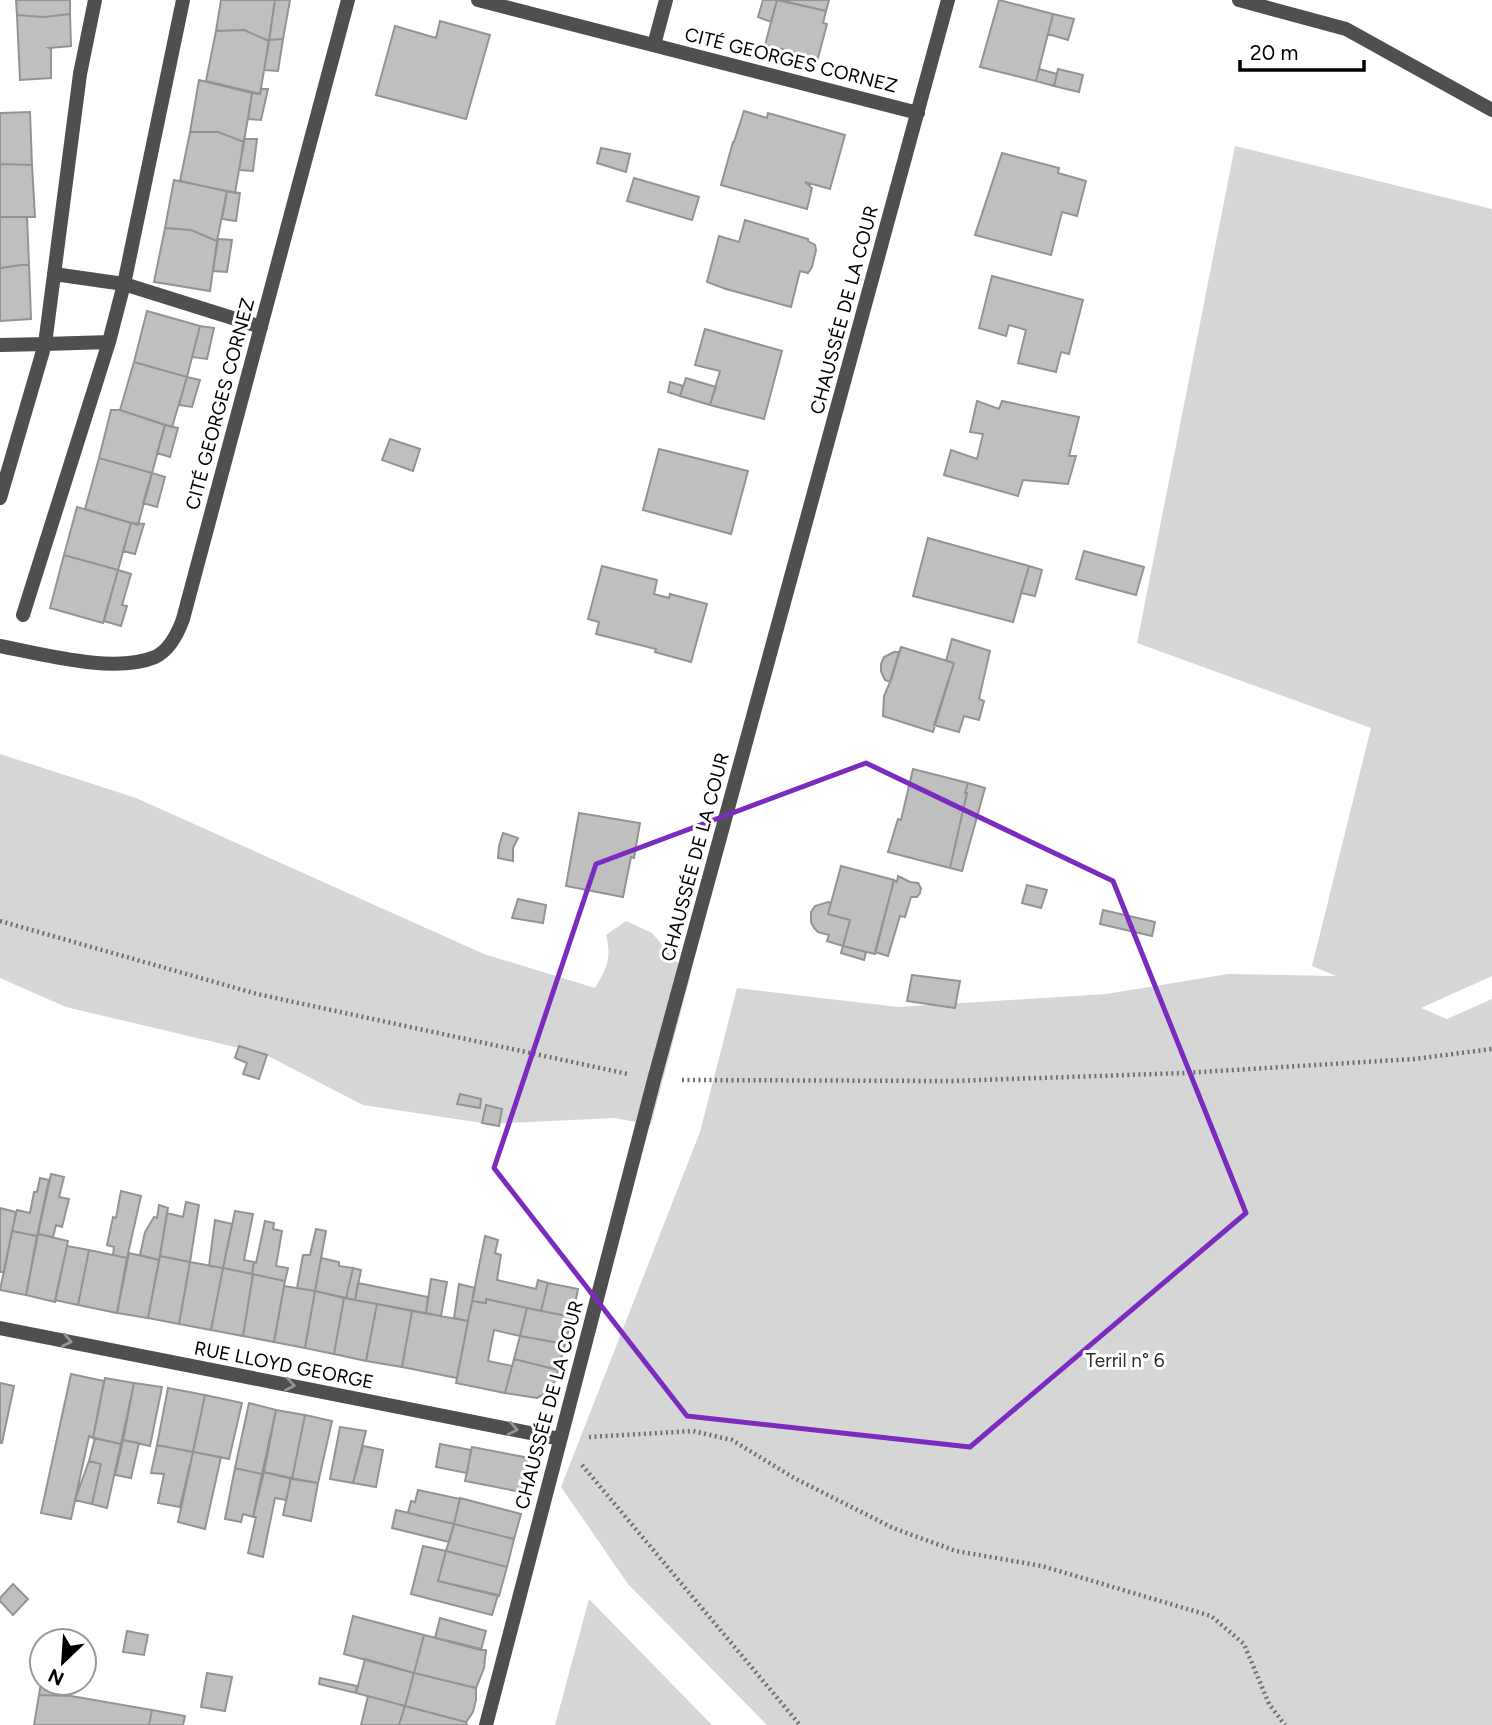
<svg xmlns="http://www.w3.org/2000/svg" width="1492" height="1725" font-family="Figtree,sans-serif">
<style>
.green{fill:#d6d6d6}
.building{fill:#bfbfbf;stroke:#939393;stroke-width:2}
.lines{fill:none;stroke-linecap:round;stroke-linejoin:round}
.path{stroke:#717171;stroke-width:4.5;stroke-dasharray:2 3.5;stroke-linecap:butt}
.lane{stroke:#4f4f4f;stroke-width:14}
.street{stroke:#4f4f4f;stroke-width:14}
.oneway{stroke:#959595}
.marked{fill:none;stroke:#7b2cbf;stroke-width:5;stroke-linejoin:round}
.labels{text-anchor:middle;dominant-baseline:central;stroke-width:6;stroke-linejoin:round;paint-order:stroke}
.street-label{font-size:19px;fill:#000;stroke:#fff}
.park-label{font-size:19px;fill:#2d2d2d;stroke:#fff}
</style>
<rect width="100%" height="100%" fill="#fff"/>
<path class="green" d="M1235,146L1492,209V976L1421,1008L1447,1019L1492,999V1725H767L628,1584L561,1487L700,1132L737,988L898,1007L1106,994L1228,974L1336,976L1312,966L1371,728L1137,643Z
M0,754L136,798L484,954L595,988C607,967 612,959 606,935L626,921L652,933L690,977L651,1125L615,1118L489,1124L363,1105L264,1054L66,1007L0,978Z
M589,1599L712,1725H555Z"/>
<path class="building" d="M16,0H70V14L44,17L17,15Z
M221,0H275L269,41L244,30L216,31Z
M275,0H290L283,39L269,40Z
M763,0H777L771,22L758,17Z
M777,0L826,11L823,23L827,24L818,58L765,45Z
M779,0H829L826,11Z
M999,0L1053,14L1036,81L980,67Z
M70,14L71,46L49,48L51,49V78L20,80L17,15L44,17Z
M1053,14L1074,19L1068,40L1048,34Z
M440,21L490,35L466,119L376,95L395,26L436,38Z
M244,30L269,41L260,94L206,81L216,31Z
M283,39L278,71L264,70L269,40Z
M1039,69L1057,74L1054,86L1036,81Z
M1058,69L1083,75L1079,92L1054,86Z
M199,80L252,93L244,142L218,132H190Z
M261,89H268L261,120L248,119L252,93L260,94Z
M744,111L767,118L768,113L845,135L830,189L805,182L812,188L807,209L721,185L733,142H734Z
M30,112L32,165L0,164V113Z
M190,132H218L244,142L235,193L180,181Z
M244,139H257L253,171L239,170Z
M601,148L630,154L626,172L597,163Z
M1002,153L1059,168L1058,173L1086,181L1077,216L1062,212L1051,255L975,235Z
M0,164L32,165L35,217H0Z
M634,178L699,197L692,220L627,201Z
M174,180L227,191L217,241L191,230L165,228Z
M227,191L240,193L236,221L222,219Z
M0,217H27L29,264L0,268Z
M745,220L808,239V241L815,245L816,250L812,267L808,273L800,271L791,307L726,289L707,282L719,236L739,242Z
M165,228L191,230L217,241L210,291L154,282Z
M218,239L232,240L227,272L213,271Z
M29,264L31,319L0,321V268Z
M992,276L1083,300L1069,354L1061,352L1056,372L1018,363L1026,330L1009,325L1006,336L979,328Z
M147,311L200,326L187,377L134,362Z
M200,326L214,328L207,359L192,357Z
M705,329L782,351L764,419L710,405L720,371L695,365Z
M134,362L187,377L172,427L120,410Z
M187,377L200,380L192,407L179,405Z
M686,378L716,387L710,405L680,396Z
M670,382L683,386L680,396L668,392Z
M977,401L999,409L1002,401L1079,417L1069,456H1076L1068,484L1023,480L1018,496L944,475L951,450L977,459L983,434L970,432Z
M111,410H120L165,425L152,473L99,458Z
M165,425L178,428L170,457L157,453Z
M390,439L420,449L413,471L382,460Z
M659,449L748,471L731,534L643,510Z
M99,458L152,473L138,525L85,509Z
M152,473L165,477L157,507L143,503Z
M77,507L131,523L118,570L64,555Z
M131,523L144,524L135,554L123,551Z
M928,538L1029,566L1013,622L913,596Z
M1084,551L1144,567L1136,595L1076,579Z
M64,555L118,570L103,623L50,608Z
M602,566L657,580L654,594L669,598L670,594L707,604L691,662L655,652L656,649L596,634L599,622L588,619Z
M1029,566L1042,570L1035,596L1021,593Z
M118,570L131,574L122,605L127,606L121,626L104,621Z
M952,639L990,651L979,699L984,701L979,720L964,716L959,732L934,725L954,663L946,661Z
M901,647L954,663L933,732L883,716L884,696L891,680Z
M894,652H899L890,682L885,680L883,676L881,671V664L884,657Z
M913,769L968,783L965,793H967L950,868L888,852L898,819L901,820Z
M968,783L985,788L962,871L950,868L967,793H965Z
M579,813L640,823L634,858L631,857L623,897L566,886Z
M503,833L518,838L513,848V861L498,858L499,846Z
M841,866L894,880L875,954L843,946L850,920L828,914Z
M898,876L910,882L918,883L921,888L920,893L917,897H911L905,917L900,916L888,956L875,952L894,880L897,882Z
M1027,885L1047,890L1041,908L1022,903Z
M518,899L546,905L543,923L512,918Z
M828,902L831,903L828,914L850,920L843,946L827,941L829,935L818,932L814,928L811,922V912L815,906Z
M1103,910L1155,922L1152,936L1100,924Z
M843,946L866,952L864,960L841,953Z
M912,975L960,981L955,1008L907,1001Z
M239,1046L267,1055L259,1079L243,1074L247,1063L235,1058Z
M460,1094L481,1099L480,1108L457,1104Z
M486,1105L502,1109L499,1126L482,1123Z
M51,1174L64,1177L59,1197L69,1199L62,1227L56,1225L53,1237L38,1234Z
M40,1178L49,1180L37,1236L12,1231L17,1210L30,1213L34,1192H37Z
M121,1191L141,1196L127,1258L113,1255L114,1247L107,1245L113,1217L116,1218Z
M186,1202L199,1205L190,1262L160,1256L167,1213L183,1217Z
M159,1205L168,1208L159,1260L140,1255L145,1232L154,1217L157,1218Z
M0,1208L16,1212L4,1272H0Z
M235,1211L253,1214L244,1260L254,1262L252,1274L223,1268Z
M215,1220L232,1224L223,1268L209,1266Z
M265,1221L274,1223L273,1229L282,1231L276,1266L288,1268L285,1281L252,1274L254,1262L256,1263Z
M316,1229L326,1231L315,1291L297,1288L303,1255H310Z
M12,1231L37,1236L26,1295L0,1290Z
M38,1234L68,1241L55,1302L26,1295Z
M485,1236L498,1240L495,1253L501,1255L497,1280L536,1289L538,1280L548,1283L541,1311L486,1299V1303L472,1301Z
M67,1246L89,1250L78,1305L55,1300Z
M89,1250L127,1258L117,1313L78,1305Z
M129,1253L159,1260L148,1318L117,1313Z
M160,1256L190,1262L179,1324L148,1318Z
M321,1258L339,1262V1266L353,1268L346,1298L315,1291Z
M190,1262L223,1268L211,1330L179,1324Z
M223,1268L253,1274L243,1336L211,1330Z
M353,1268L361,1270L355,1300L346,1298Z
M253,1274L285,1281L274,1342L243,1336Z
M431,1279L447,1282L441,1316L426,1313Z
M358,1283L428,1297L426,1313L355,1300Z
M548,1283L578,1289L572,1317L541,1311Z
M459,1284L475,1288L468,1321L454,1318Z
M284,1286L315,1291L305,1348L274,1342Z
M315,1291L344,1298L334,1354L305,1348Z
M344,1298L377,1304L366,1361L334,1354Z
M486,1299L527,1308L520,1336L494,1330L488,1361L512,1366L505,1393L456,1383L472,1301L486,1303Z
M377,1304L412,1311L402,1367L366,1361Z
M527,1308L572,1317L565,1344L520,1336Z
M412,1311L468,1321L457,1378L402,1367Z
M520,1336L565,1344L558,1370L514,1359Z
M514,1359L558,1370L552,1390L537,1398L505,1393Z
M71,1374L104,1381L93,1438L89,1436L71,1519L41,1513Z
M105,1378L134,1383L121,1444L93,1438Z
M0,1383L14,1386L2,1443H0Z
M134,1383L162,1387L150,1446L123,1440Z
M168,1388L205,1395L193,1452L157,1445Z
M205,1395L242,1403L229,1459L193,1452Z
M249,1403L276,1410L262,1474L235,1468Z
M276,1410L305,1415L292,1479L264,1472Z
M305,1415L332,1421L318,1483L292,1479Z
M340,1427L366,1431L353,1483L330,1479Z
M95,1438L121,1444L107,1508L92,1504L101,1464L89,1461Z
M123,1440L139,1443L131,1478L115,1475Z
M440,1444L471,1450L467,1473L436,1467Z
M157,1445L193,1452L180,1507L158,1503L164,1474L151,1473Z
M363,1446L383,1450L376,1487L353,1483Z
M472,1447L524,1457L532,1470L526,1493L465,1481Z
M193,1452L221,1457L205,1529L178,1522Z
M89,1461L101,1464L92,1504L75,1500Z
M235,1468L262,1474L253,1517L243,1514L241,1522L225,1519Z
M264,1472L291,1478L286,1500L275,1498L263,1557L248,1553L256,1517H253Z
M291,1478L318,1483L311,1521L283,1515Z
M418,1490L460,1499L454,1524L408,1513L411,1501L415,1502Z
M460,1498L521,1514L514,1539L454,1524Z
M396,1510L454,1524L449,1542L392,1528Z
M454,1524L514,1539L507,1567L446,1551Z
M423,1546L446,1551L438,1581L498,1595L492,1615L411,1594Z
M446,1551L507,1567L499,1596L438,1581Z
M13,1584L28,1599L13,1615L0,1601V1598Z
M353,1616L424,1635L414,1673L344,1654Z
M440,1618L486,1631L481,1650L435,1638Z
M127,1631L148,1635L144,1655L123,1652Z
M424,1635L486,1650L484,1668L476,1688L414,1673Z
M365,1659L414,1673L405,1706L356,1693Z
M207,1673L232,1677L225,1711L201,1707Z
M414,1673L476,1688V1700L473,1712L466,1722L405,1706Z
M42,1676V1683H74L71,1696L39,1695Z
M320,1678L357,1686L356,1693L319,1684Z
M39,1695L71,1696L152,1710L149,1725H34Z
M368,1696L405,1706L399,1725H361Z
M405,1706L466,1722L467,1725H399Z
M152,1710L185,1716L183,1725H149Z"/>
<g class="lines">
<path class="path" d="M0,921L257,994L628,1074
M682,1080L952,1081L1184,1073L1414,1059L1492,1049
M589,1437L693,1431L732,1440L794,1478L893,1528L956,1551L1042,1566L1211,1616L1244,1644L1269,1704L1285,1725
M582,1465L800,1725"/>
<path class="lane" d="M54,274L124,284L261,327
M0,345L45,344L80,74L95,0
M0,498L45,344L109,342
M23,615L109,342L124,284L183,0"/>
<path class="street" d="M478,0L918,113
M1239,0L1346,29L1492,110
M654,45L666,0
M0,646C42,654 115,674 155,657C170,650 178,633 183,619L348,0
M0,1328L560,1439
M486,1725L654,1080L948,0"/>
</g>
<defs><path id="oneway-chevron" d="M-2-3.5L2.5 0L-2 3.5" fill="none" stroke-width="1.6" stroke-linecap="round" stroke-linejoin="round" transform="scale(1.75)"/></defs>
<g class="oneway">
<use href="#oneway-chevron" transform="translate(67 1341) rotate(11)"/>
<use href="#oneway-chevron" transform="translate(290 1385) rotate(11)"/>
<use href="#oneway-chevron" transform="translate(513 1429) rotate(11)"/>
</g>
<path class="marked" d="M866,763L1113,881L1246,1213L970,1447L687,1416L494,1168L596,864Z"/>
<g class="labels">
<g class="street-label">
<text transform="translate(791 60) rotate(14)">CITÉ GEORGES CORNEZ</text>
<text transform="translate(844 310) rotate(-75)">CHAUSSÉE DE LA COUR</text>
<text transform="translate(220 404) rotate(-75)">CITÉ GEORGES CORNEZ</text>
<text transform="translate(695 857) rotate(-75)">CHAUSSÉE DE LA COUR</text>
<text transform="translate(284 1365) rotate(11)">RUE LLOYD GEORGE</text>
<text transform="translate(549 1405) rotate(-75)">CHAUSSÉE DE LA COUR</text>
</g>
<g class="park-label">
<text x="1125" y="1360">Terril n° 6</text>
</g>
</g>
<g transform="translate(63 1662) rotate(205)"><circle r="33" fill="#ffffff" stroke="#999999" stroke-width="2"/>
<path d="M0-5L12 26L0 18L-12 26Z" fill="#000000"/>
<text y="-10" font-size="19" font-weight="bold" text-anchor="middle" fill="#000000">N</text>
</g>
<path d="M1240 60v10h124v-10" fill="none" stroke="#000000" stroke-width="3.5"/>
<text x="1250" y="60" font-size="21" fill="#000000" stroke="#ffffff" stroke-width="5" paint-order="stroke">20 m</text>
</svg>
